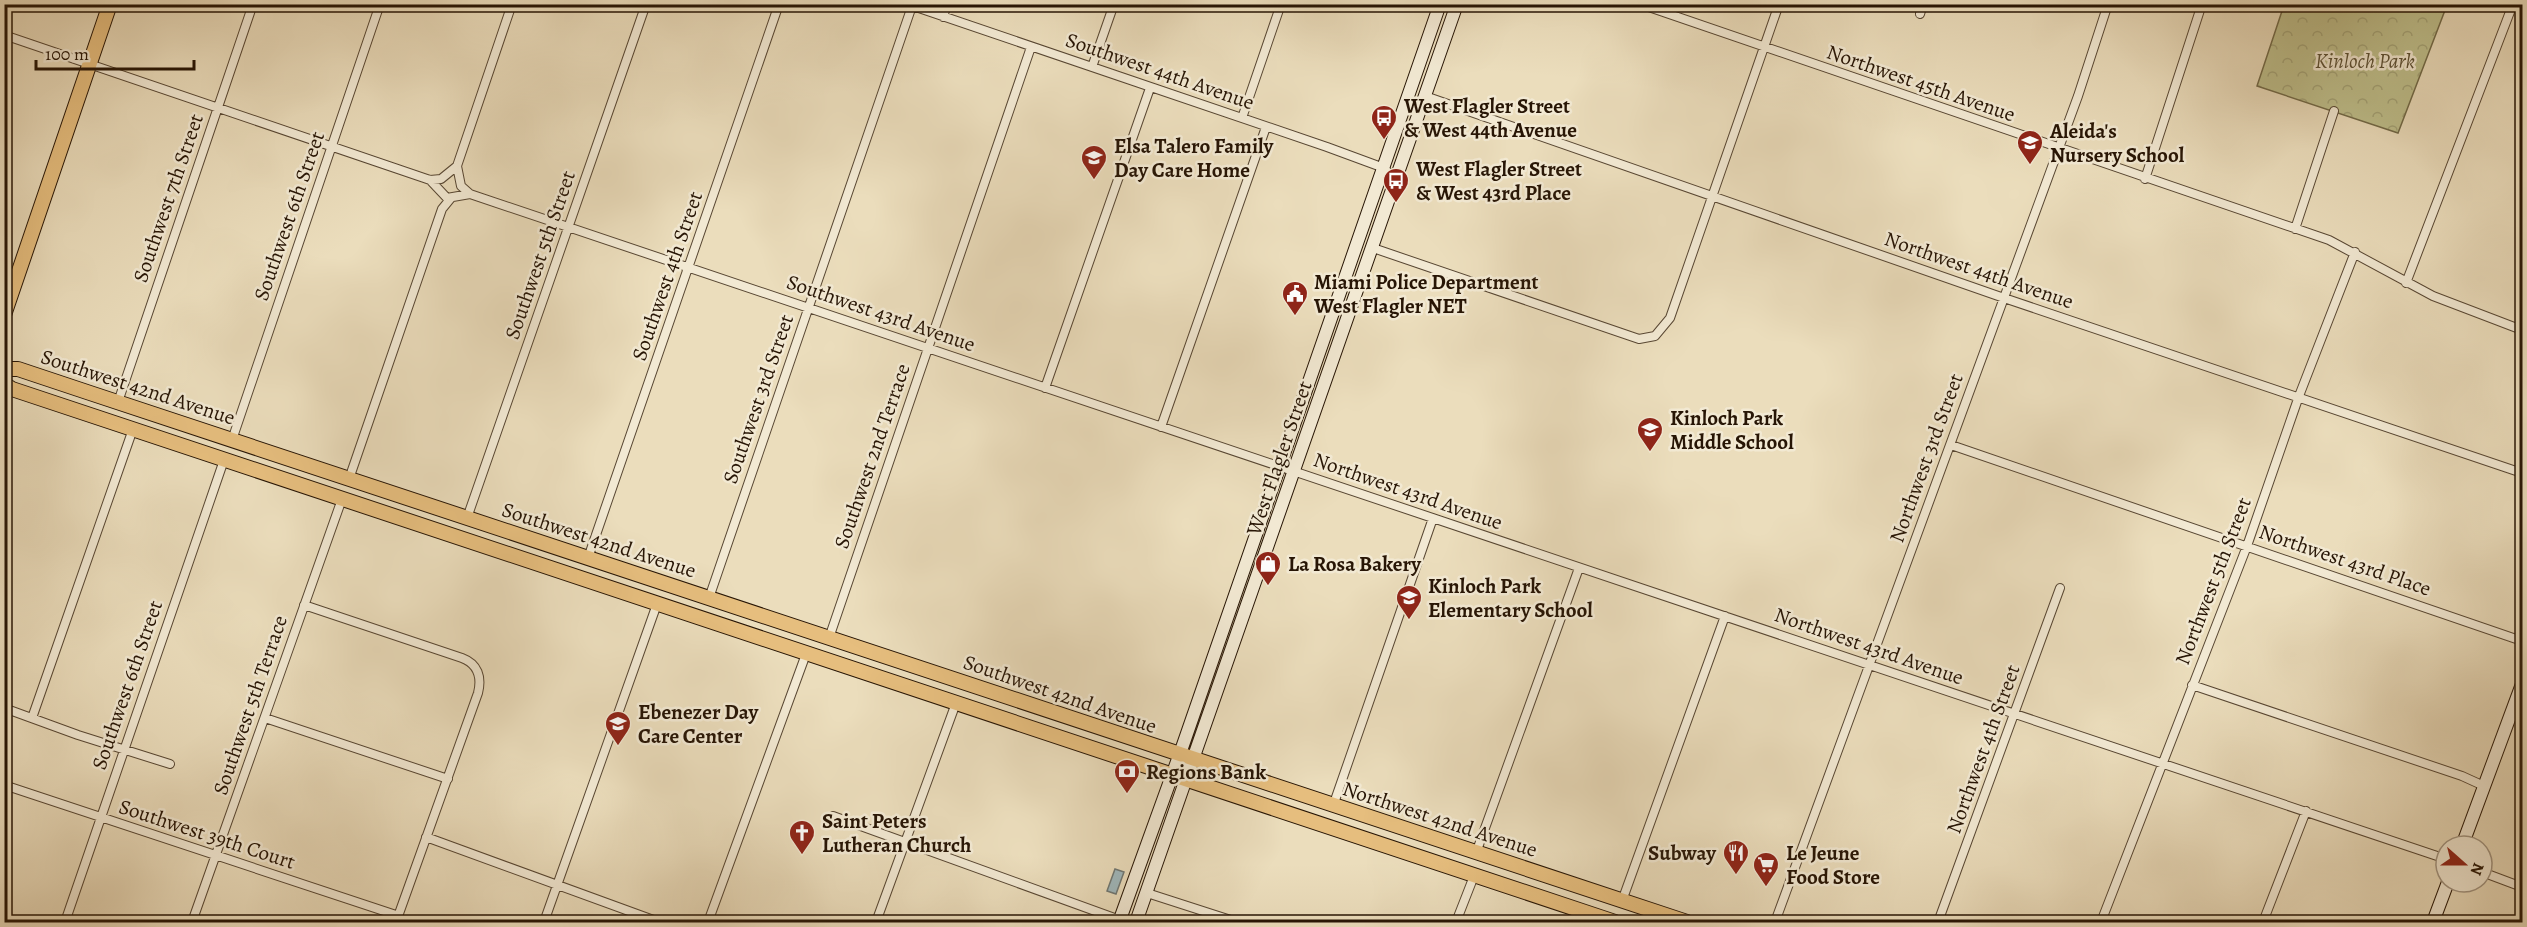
<svg xmlns="http://www.w3.org/2000/svg" width="2527" height="927" font-family="Alegreya,serif">
<style>
.park{fill:url(#park-crowns);stroke:#726a48;stroke-width:1.5}
.water{fill:#9fb8bd;stroke:#6f7773;stroke-width:1.5}
.lines{fill:none;stroke-linecap:round;stroke-linejoin:round}
.minor-casing{stroke:#584733;stroke-width:10}
.secondary-casing{stroke:#271505;stroke-width:14}
.primary-casing{stroke:#271505;stroke-width:16}
.minor{stroke:#f2e9d3;stroke-width:8}
.secondary{stroke:#f2e9d3;stroke-width:12}
.primary{stroke:#e6be7e;stroke-width:14}
.labels{text-anchor:middle;dominant-baseline:central;stroke-width:5;stroke-linejoin:round;paint-order:stroke}
.park-label{font-size:21px;font-style:italic;fill:#5c5034;stroke:#f2e9d3}
.street-label{font-size:21px;fill:#271505;stroke:#f2e9d3}
.poi-label{font-size:21px;font-weight:bold;fill:#271505;stroke:#f2e9d3;text-anchor:start}
</style>
<defs>
<pattern id="park-crowns" width="20" height="18" patternUnits="userSpaceOnUse" patternTransform="scale(1.5)"><rect width="20" height="18" fill="#bebf8c"/><path d="M2 6a3 3 0 1 1 6 0M12 15a3 3 0 1 1 6 0" fill="none" stroke="#a3a377"/></pattern>
</defs>
<rect width="100%" height="100%" fill="#ebddbc"/>
<filter id="stains"><feTurbulence type="fractalNoise" baseFrequency=".00333" numOctaves="4"/><feColorMatrix values="0 0 0 0 .2 0 0 0 0 .09 0 0 0 0 .02 0 0 0 .5 -.17"/></filter>
<radialGradient id="worn" r=".72"><stop offset=".6" stop-color="#630" stop-opacity="0"/><stop offset="1" stop-color="#630" stop-opacity=".3"/></radialGradient>
<path class="park" d="M2284,5H2447L2398,133L2257,86Z"/>
<path class="water" d="M1115,869L1124,872L1116,894L1107,891Z"/>
<g class="lines">
<defs>
<path id="minor" d="M512,4L457,166L461,186L470,194L2446,859
M907,4L1327,147L1384,168L1396,181
M1640,4L2329,240L2433,296L2522,330
M1920,14L1923,4
M943,17L947,4
M4,35L430,180L441,179L457,166
M1092,67L1114,4
M1425,96L2004,298L2522,473
M1242,118L1281,4
M2145,179L2202,4
M430,180L447,198L470,194
M2295,229L2334,111
M1373,248L1639,339L1655,336L1670,318L1779,4
M2406,283L2513,4
M1045,388L1150,88
M118,402L253,4
M1161,427L1266,127
M232,440L380,4
M1951,445L2522,641
M349,479L442,209L451,198
M467,518L646,4
M588,558L779,4
M709,598L912,6
M304,605L462,658C478,664 482,677 478,693L396,922
M829,638L1031,47
M2192,685L2462,776L2484,786
M4,708L78,735L170,764
M32,718L133,429
M265,718L448,779
M4,785L399,916
M1333,806L1433,518
M833,816L1120,920
M426,837L659,922
M1476,853L1579,568
M2482,872L2522,887
M1147,893L1237,922
M1622,901L1725,616
M65,922L224,460
M192,922L342,499
M544,922L657,604
M708,922L806,654
M876,922L956,703
M1456,922L1474,876
M1775,922L2078,96L2108,4
M1938,922L2060,588
M2101,922L2247,546L2299,396L2355,252
M2263,922L2306,811"/>
<path id="secondary" d="M2462,846L2522,684
M1119,922L1183,745L1440,4
M1136,922L1457,4
M2433,922L2448,882"/>
<path id="primary" d="M4,315L110,4
M4,369H18L87,392L1687,922
M4,384L12,389L1615,922"/>
</defs>
<use href="#minor" class="minor-casing"/>
<use href="#secondary" class="secondary-casing"/>
<use href="#primary" class="primary-casing"/>
<use href="#minor" class="minor"/>
<use href="#secondary" class="secondary"/>
<use href="#primary" class="primary"/>
</g>
<defs>
<symbol id="bus-pin" viewBox="-11 -11 22 30"><path d="M0 17L-7.5 6A9.5 9.5 0 1 1 7.5 6Z" fill="#8f2418" stroke="#f2e9d3"/><path d="M-5-6H5V4H4V6H2V4H-2V6H-4V4H-5ZM-3.5-4V0h7V-4ZM-3.5 1.2v1.5H-2V1.2ZM2 1.2v1.5H3.5V1.2Z" fill="#fff"/></symbol>
<symbol id="school-pin" viewBox="-11 -11 22 30"><path d="M0 17L-7.5 6A9.5 9.5 0 1 1 7.5 6Z" fill="#8f2418" stroke="#f2e9d3"/><path d="M0-5L7-2L0 1L-7-2ZM-4 1L0 2.5L4 1V4Q0 6-4 4Z" fill="#fff"/></symbol>
<symbol id="civic-pin" viewBox="-11 -11 22 30"><path d="M0 17L-7.5 6A9.5 9.5 0 1 1 7.5 6Z" fill="#8f2418" stroke="#f2e9d3"/><path d="M-.6-6.5H3V-4.5H.6V-3L4-1V1h2V6H-6V1h2V-1L-.6-3ZM-1.2 2.5V6h2.4V2.5Z" fill="#fff"/></symbol>
<symbol id="shop-pin" viewBox="-11 -11 22 30"><path d="M0 17L-7.5 6A9.5 9.5 0 1 1 7.5 6Z" fill="#8f2418" stroke="#f2e9d3"/><path d="M-5-2.5h2.3a2.7 3.5 0 0 1 5.4 0H5L5.5 6h-11ZM-1.5-2.5h3a1.5 2.3 0 0 0-3 0Z" fill="#fff"/></symbol>
<symbol id="bank-pin" viewBox="-11 -11 22 30"><path d="M0 17L-7.5 6A9.5 9.5 0 1 1 7.5 6Z" fill="#8f2418" stroke="#f2e9d3"/><path d="M-6-4H6V4H-6ZM0-2.3a2.3 2.3 0 1 0 0 4.6a2.3 2.3 0 1 0 0-4.6Z" fill="#fff"/></symbol>
<symbol id="church-pin" viewBox="-11 -11 22 30"><path d="M0 17L-7.5 6A9.5 9.5 0 1 1 7.5 6Z" fill="#8f2418" stroke="#f2e9d3"/><path d="M-1.2-6h2.4v3.5h3.3v2.4h-3.3V6h-2.4V-.1h-3.3v-2.4h3.3Z" fill="#fff"/></symbol>
<symbol id="restaurant-pin" viewBox="-11 -11 22 30"><path d="M0 17L-7.5 6A9.5 9.5 0 1 1 7.5 6Z" fill="#8f2418" stroke="#f2e9d3"/><path d="M-5-6h1v4h1v-4h1v4h1v-4h1v5L-1.5 .5V6h-2V.5L-5-1ZM5-6V6H3V1.5H1.5Q1.5-4 5-6Z" fill="#fff"/></symbol>
<symbol id="supermarket-pin" viewBox="-11 -11 22 30"><path d="M0 17L-7.5 6A9.5 9.5 0 1 1 7.5 6Z" fill="#8f2418" stroke="#f2e9d3"/><path d="M-6-5.5h2.5l.6 2H6L4.5 2H-2.5L-4.4-4H-6ZM-1.5 3.2a1.3 1.3 0 1 0 .1 0ZM3 3.2a1.3 1.3 0 1 0 .1 0Z" fill="#fff"/></symbol>
</defs>
<g fill-rule="evenodd">
<use href="#bus-pin" x="1369" y="103" width="30" height="40"/>
<use href="#school-pin" x="2015" y="128" width="30" height="40"/>
<use href="#school-pin" x="1079" y="143" width="30" height="40"/>
<use href="#bus-pin" x="1381" y="166" width="30" height="40"/>
<use href="#civic-pin" x="1280" y="279" width="30" height="40"/>
<use href="#school-pin" x="1635" y="415" width="30" height="40"/>
<use href="#shop-pin" x="1253" y="549" width="30" height="40"/>
<use href="#school-pin" x="1394" y="583" width="30" height="40"/>
<use href="#school-pin" x="603" y="709" width="30" height="40"/>
<use href="#bank-pin" x="1112" y="757" width="30" height="40"/>
<use href="#church-pin" x="787" y="818" width="30" height="40"/>
<use href="#restaurant-pin" x="1721" y="838" width="30" height="40"/>
<use href="#supermarket-pin" x="1751" y="850" width="30" height="40"/>
</g>
<g class="labels">
<g class="park-label">
<text x="2365" y="61">Kinloch Park</text>
</g>
<g class="street-label">
<text transform="translate(1160 71) rotate(19)">Southwest 44th Avenue</text>
<text transform="translate(1921 83) rotate(19)">Northwest 45th Avenue</text>
<text transform="translate(168 198) rotate(-71)">Southwest 7th Street</text>
<text transform="translate(289 216) rotate(-71)">Southwest 6th Street</text>
<text transform="translate(540 255) rotate(-71)">Southwest 5th Street</text>
<text transform="translate(1979 270) rotate(19)">Northwest 44th Avenue</text>
<text transform="translate(667 276) rotate(-71)">Southwest 4th Street</text>
<text transform="translate(881 313) rotate(19)">Southwest 43rd Avenue</text>
<text transform="translate(138 387) rotate(18)">Southwest 42nd Avenue</text>
<text transform="translate(758 399) rotate(-71)">Southwest 3rd Street</text>
<text transform="translate(872 456) rotate(-71)">Southwest 2nd Terrace</text>
<text transform="translate(1279 458) rotate(-71)">West Flagler Street</text>
<text transform="translate(1926 458) rotate(-70)">Northwest 3rd Street</text>
<text transform="translate(1408 491) rotate(19)">Northwest 43rd Avenue</text>
<text transform="translate(599 540) rotate(18)">Southwest 42nd Avenue</text>
<text transform="translate(2345 560) rotate(19)">Northwest 43rd Place</text>
<text transform="translate(2213 581) rotate(-69)">Northwest 5th Street</text>
<text transform="translate(1869 646) rotate(19)">Northwest 43rd Avenue</text>
<text transform="translate(127 685) rotate(-71)">Southwest 6th Street</text>
<text transform="translate(1060 694) rotate(19)">Southwest 42nd Avenue</text>
<text transform="translate(250 705) rotate(-71)">Southwest 5th Terrace</text>
<text transform="translate(1983 749) rotate(-70)">Northwest 4th Street</text>
<text transform="translate(1440 819) rotate(18)">Northwest 42nd Avenue</text>
<text transform="translate(207 834) rotate(18)">Southwest 39th Court</text>
</g>
<g class="poi-label">
<text x="1404" y="106">West Flagler Street<tspan x="1404" dy="24">&amp; West 44th Avenue</tspan></text>
<text x="2050" y="131">Aleida's<tspan x="2050" dy="24">Nursery School</tspan></text>
<text x="1114" y="146">Elsa Talero Family<tspan x="1114" dy="24">Day Care Home</tspan></text>
<text x="1416" y="169">West Flagler Street<tspan x="1416" dy="24">&amp; West 43rd Place</tspan></text>
<text x="1314" y="282">Miami Police Department<tspan x="1314" dy="24">West Flagler NET</tspan></text>
<text x="1670" y="418">Kinloch Park<tspan x="1670" dy="24">Middle School</tspan></text>
<text x="1288" y="564">La Rosa Bakery</text>
<text x="1428" y="586">Kinloch Park<tspan x="1428" dy="24">Elementary School</tspan></text>
<text x="638" y="712">Ebenezer Day<tspan x="638" dy="24">Care Center</tspan></text>
<text x="1146" y="772">Regions Bank</text>
<text x="822" y="821">Saint Peters<tspan x="822" dy="24">Lutheran Church</tspan></text>
<text x="1716" y="853" text-anchor="end">Subway</text>
<text x="1786" y="853">Le Jeune<tspan x="1786" dy="24">Food Store</tspan></text>
</g>
</g>
<rect width="2527" height="927" fill="none" stroke="#ebddbc" stroke-width="24"/>
<rect x="6" y="6" width="2515" height="915" fill="none" stroke="#271505" stroke-width="3"/>
<rect x="12" y="12" width="2503" height="903" fill="none" stroke="#271505" stroke-width="1.5"/>
<g transform="translate(2464 864) rotate(111)"><circle r="28" fill="#f2e9d3" stroke="#a19481" stroke-width="1.5"/>
<path d="M0-4.5L10 22L0 15L-10 22Z" fill="#8f2418"/>
<text y="-9" font-size="16" font-weight="bold" text-anchor="middle" fill="#271505">N</text>
</g>
<path d="M36 60v9h158v-9" fill="none" stroke="#271505" stroke-width="3"/>
<text x="45" y="60" font-size="18" fill="#271505" stroke="#f2e9d3" stroke-width="4.5" paint-order="stroke">100 m</text>
<rect width="100%" height="100%" filter="url(#stains)"/>
<rect width="100%" height="100%" fill="url(#worn)"/>
</svg>
